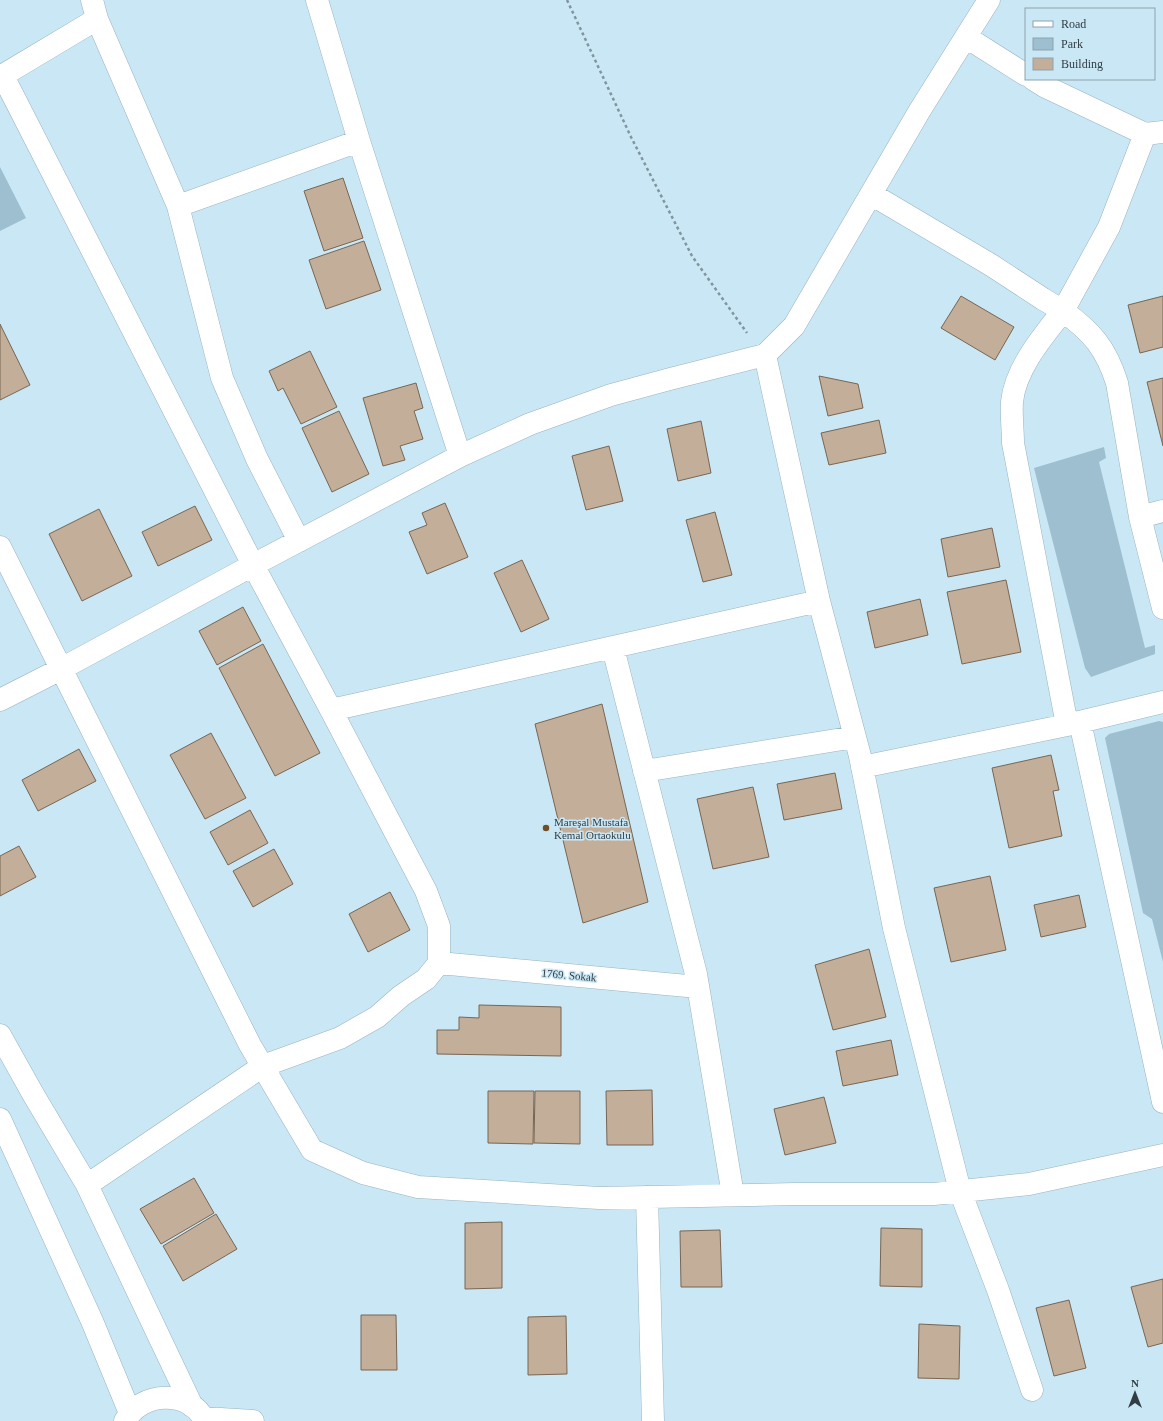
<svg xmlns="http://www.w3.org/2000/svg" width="1163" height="1421" font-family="'Times New Roman',serif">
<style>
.green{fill:#9dbfd0}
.building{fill:#c2ae99;stroke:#786653}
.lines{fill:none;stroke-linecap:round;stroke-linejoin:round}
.minor-casing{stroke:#98b4c1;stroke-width:23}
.path{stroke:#80959f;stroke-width:2.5;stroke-dasharray:3 3;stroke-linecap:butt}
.minor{stroke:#fff;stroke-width:22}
.poi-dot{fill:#704f26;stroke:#cae7f5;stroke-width:1.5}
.labels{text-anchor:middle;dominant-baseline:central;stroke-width:3;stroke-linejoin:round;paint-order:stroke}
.poi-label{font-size:11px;fill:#313d43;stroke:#cae7f5;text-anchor:start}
.street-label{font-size:11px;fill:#313d43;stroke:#cae7f5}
</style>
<rect width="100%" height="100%" fill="#cae7f5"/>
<path class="green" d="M0,167L26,218L0,231Z
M1104,447L1106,458L1099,462L1145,648L1155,645V654L1091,677L1085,668L1034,468Z
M1159,721L1163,722V962L1152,919L1143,913L1105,738L1109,734Z"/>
<path class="building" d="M343,178L363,238L324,251L304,191Z
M364,241L381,290L326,309L309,260Z
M961,296L1014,327L995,360L941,328Z
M1163,296V347L1140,353L1128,305Z
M0,324L30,385L0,400Z
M310,351L337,407L301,424L283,388L278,391L269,371Z
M819,376L858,384L863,408L828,416Z
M1163,378V446L1147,382Z
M416,383L423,408L414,411L423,439L400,446L405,460L383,466L363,398Z
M339,411L369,474L332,492L302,428Z
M879,420L886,453L829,465L821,433Z
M701,421L711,473L678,481L667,429Z
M609,446L623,501L586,510L572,456Z
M445,503L468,557L427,574L409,532L427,525L422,513Z
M195,506L212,540L158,566L142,532Z
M99,509L132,576L82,601L49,534Z
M715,512L732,575L703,582L686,520Z
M992,528L1000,567L948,577L941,539Z
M522,560L549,619L521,632L494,573Z
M1006,580L1021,652L962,664L947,592Z
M920,599L928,635L875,648L867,612Z
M243,607L261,641L217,665L199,631Z
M263,644L320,753L275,776L219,668Z
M602,704L648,902L583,923L535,724Z
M211,733L246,798L205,819L170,755Z
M79,749L96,781L38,811L22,780Z
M1051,755L1059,790L1053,791L1062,836L1009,848L992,768Z
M835,773L842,809L784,820L777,784Z
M753,787L769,857L713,869L697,799Z
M250,810L268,843L228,865L210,832Z
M19,846L36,877L0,896V856Z
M274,849L293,884L253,907L233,871Z
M990,876L1006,950L951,962L934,888Z
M390,892L410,930L368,952L349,914Z
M1079,895L1086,927L1041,937L1034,905Z
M869,949L886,1017L833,1030L815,965Z
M479,1005L561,1007V1056L437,1054V1030H459V1017L479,1018Z
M891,1040L898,1075L843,1086L836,1051Z
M652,1090L653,1145H607L606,1091Z
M488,1091H534L533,1144L488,1143Z
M535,1091H580V1144L534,1143Z
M824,1097L836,1143L785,1155L774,1109Z
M194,1178L214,1213L161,1244L140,1209Z
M216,1214L237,1249L183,1281L163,1246Z
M502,1222V1288L465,1289V1223Z
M881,1228L922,1229V1287L880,1286Z
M720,1230L722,1287H681L680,1231Z
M1163,1279V1343L1148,1347L1131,1287Z
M1069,1300L1086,1368L1054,1376L1036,1308Z
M361,1315H396L397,1370H361Z
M566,1316L567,1374L528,1375V1317Z
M919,1324L960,1326L959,1379L918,1378Z"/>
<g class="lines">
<defs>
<path id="minor" d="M92,0L97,19L178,206L222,378L257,459L299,541
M317,0L359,141L460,456
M966,37L1026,75
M3,76L253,565L331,710L426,891L439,926V963L426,979L401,996L377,1017L340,1038L263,1066L87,1185
M0,77L97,19
M1033,79L1044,86L1145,134
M1163,132L1145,134L1109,227L1063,311C1092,332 1106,348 1117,383L1140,517L1163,608
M871,194L991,265L1043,299L1063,311C1043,336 1015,369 1012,402C1011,415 1013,430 1013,443L1067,725
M178,206L359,141
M765,355L819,601L860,756L894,928L960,1191L998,1290L1032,1390
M1140,517L1163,511
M0,547L250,1045L312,1150L363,1173L418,1187L599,1198L795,1194H934L1029,1184L1163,1155
M613,648L696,974L733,1195
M0,700L61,669L253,565L460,456L530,424L611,395L670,379L765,355L794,326L920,110L989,0
M331,710L819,601
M1080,722L1163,1102
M862,767L1067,725L1163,702
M644,771L855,737
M439,963L698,987
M0,1035L33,1094L87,1185L192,1406
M0,1119L92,1321L130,1413
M647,1197L653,1421
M204,1418L253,1421
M125,1421C141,1391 190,1389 205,1421"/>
</defs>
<use href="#minor" class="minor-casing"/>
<path class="path" d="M567,0L631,137L692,256L747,333"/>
<use href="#minor" class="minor"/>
</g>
<circle class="poi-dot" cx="546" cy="828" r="4"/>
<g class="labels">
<g class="poi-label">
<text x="554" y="822">Mareşal Mustafa<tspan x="554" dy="13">Kemal Ortaokulu</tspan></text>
</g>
<g class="street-label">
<text transform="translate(569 975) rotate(5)">1769. Sokak</text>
</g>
</g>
<rect x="1025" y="8" width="130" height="72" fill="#cae7f5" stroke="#8da3ae"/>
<rect x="1033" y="21" width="20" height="6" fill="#ffffff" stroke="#8da3ae"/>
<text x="1061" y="28" font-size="12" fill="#313d43">Road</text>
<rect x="1033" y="38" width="20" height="12" fill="#9dbfd0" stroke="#8da3ae"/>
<text x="1061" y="48" font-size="12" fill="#313d43">Park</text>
<rect x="1033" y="58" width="20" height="12" fill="#c2ae99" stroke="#8da3ae"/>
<text x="1061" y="68" font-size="12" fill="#313d43">Building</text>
<g transform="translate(1135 1393)" stroke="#cae7f5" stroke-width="3" paint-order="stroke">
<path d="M0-3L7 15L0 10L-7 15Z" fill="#313d43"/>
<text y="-6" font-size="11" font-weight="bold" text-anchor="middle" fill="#313d43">N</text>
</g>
</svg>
